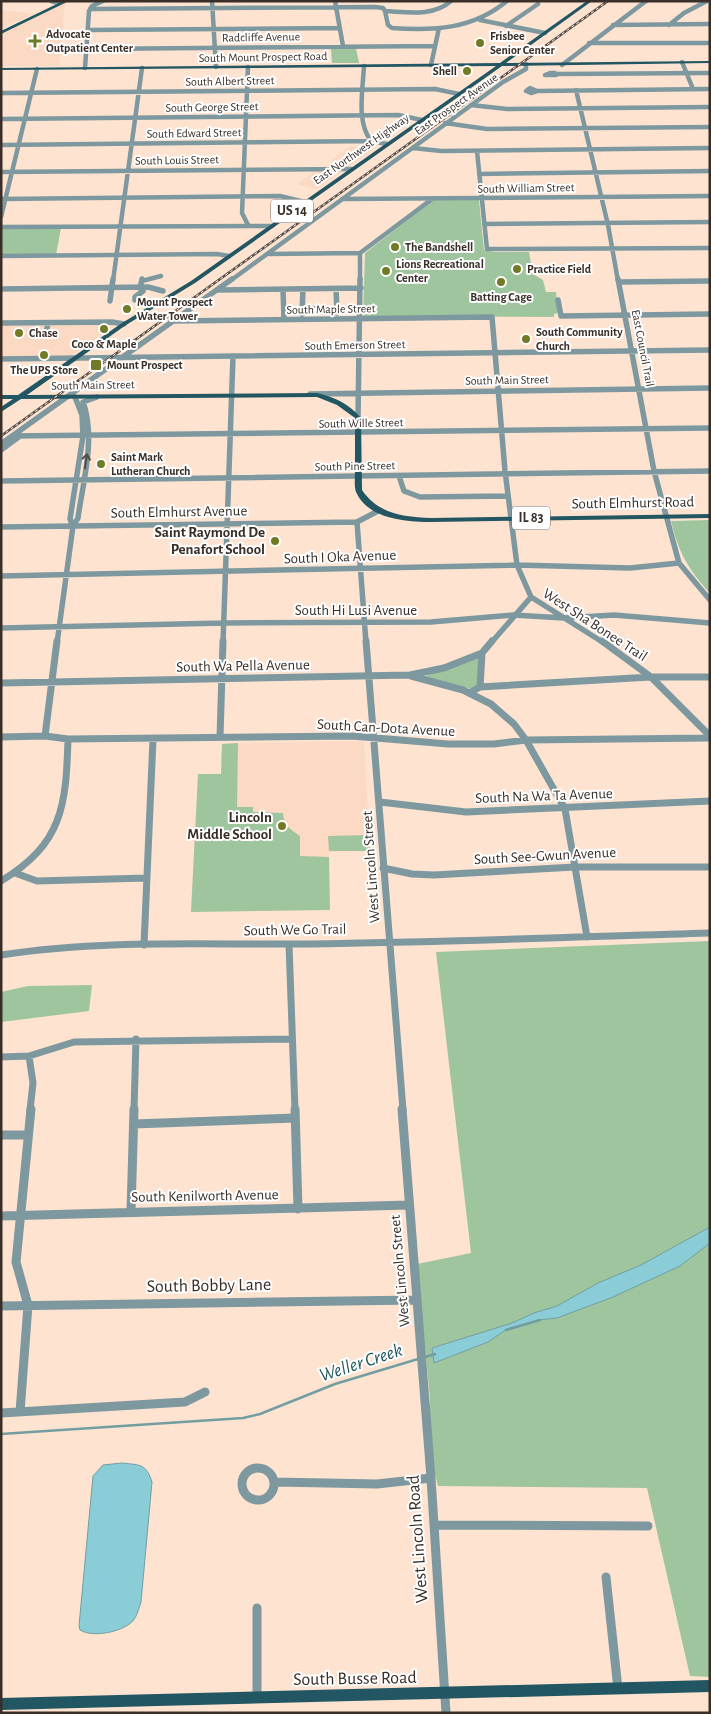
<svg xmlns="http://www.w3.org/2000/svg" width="711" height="1714" font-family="'Alegreya Sans',sans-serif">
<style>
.built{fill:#fbd9c2}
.green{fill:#9fc59e}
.water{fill:#8acdd6;stroke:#729ea2}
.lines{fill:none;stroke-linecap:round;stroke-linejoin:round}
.stream{stroke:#729ea2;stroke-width:2.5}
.minor-far3{stroke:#7e989f;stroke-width:4.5}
.minor-far2{stroke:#7e989f;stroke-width:5.5}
.minor-far1{stroke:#7e989f;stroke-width:7}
.minor{stroke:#7e989f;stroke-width:9}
.major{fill:#215662;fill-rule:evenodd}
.rail-casing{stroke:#594c44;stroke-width:2.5}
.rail{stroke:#fff;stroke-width:1;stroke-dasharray:3;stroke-linecap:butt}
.oneway{stroke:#4e4e4c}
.poi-dot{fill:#717a25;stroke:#fff;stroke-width:2}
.labels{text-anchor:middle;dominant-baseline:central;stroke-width:4;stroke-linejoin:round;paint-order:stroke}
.far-poi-label{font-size:12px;font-weight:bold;fill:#392f28;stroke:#fff;text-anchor:start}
.far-street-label{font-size:12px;fill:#392f28;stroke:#fff}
.shield{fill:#fff;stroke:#746d68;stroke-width:1}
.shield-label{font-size:14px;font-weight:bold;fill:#392f28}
.street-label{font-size:15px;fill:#392f28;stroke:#fff}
.poi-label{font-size:15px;font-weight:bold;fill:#392f28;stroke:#fff;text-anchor:end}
.near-street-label{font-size:18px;fill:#392f28;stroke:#fff}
.near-water-label{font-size:19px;font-style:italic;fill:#1d565d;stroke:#fff}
</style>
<rect width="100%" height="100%" fill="#fee3d1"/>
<path class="built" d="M65,3L59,66H1V34Z
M1,11H11L34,14L1,28Z
M351,146L371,151L317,189L297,184L315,171L333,166L332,159Z
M107,323L115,325L70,357H1V325Z
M364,741L370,851L329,852L330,910L191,912L198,774H221L222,744Z"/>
<path class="green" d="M356,48L359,63H332L331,49Z
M433,200H479L484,250L494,252H529L533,274L543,280L546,292H556L558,313L554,314V317L363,316L365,253Z
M61,228L56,255H1V229Z
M710,520V593C689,571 678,551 671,521Z
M475,658L478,659L479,684L472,689L423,677Z
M238,743L237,807H253V812L283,813C284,826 290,829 300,836V856L329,857L330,910L191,912L198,774H221L222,744Z
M369,835L370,851H329L328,836Z
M710,941V1677L690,1676L647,1488L438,1486L429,1453L430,1399L417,1264L471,1253L436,952Z
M92,985L89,1011L1,1022V992L28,986Z"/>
<path class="water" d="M710,1227V1243L680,1266L613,1297L557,1318L538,1320L507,1329L488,1342L434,1363L432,1348L512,1323L534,1313L557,1306L598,1283L641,1265Z
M122,1463C141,1465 146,1464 152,1482L141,1602C139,1608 137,1616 133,1621C122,1632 93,1638 80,1630L79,1626L93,1476L103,1465Z"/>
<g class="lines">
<path class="stream" d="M506,1330L540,1320
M425,1357L435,1354
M1,1434L243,1418L260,1414L335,1384L418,1359"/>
<path class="minor-far3" d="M51,1L58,3
M212,1L216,67
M335,1L343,46
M90,9L375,7L383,8L385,11C407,12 433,17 451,1
M385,11L388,25L392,28C435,31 473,29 507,1
M480,20L545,33
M613,25L710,24
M669,25L684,13L707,1
M506,26L538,4
M88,30L339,28
M589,43H710
M87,49L435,46
M682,62L693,89
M431,65L439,28
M562,65L646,1
M364,66C363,89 356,122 371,141
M248,67L242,213L248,225
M85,68L89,11L92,6L103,1
M550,73H555L556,75H545Z
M556,74L710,73
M530,88L537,91L531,93L526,91Z
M576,90L608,225L618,281
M537,91L710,89
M1,93L435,89L459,94
M471,105L507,109L710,107
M1,119L398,115L422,120
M445,123L487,129L710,127
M1,145L371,141L387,144
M413,148L441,151L710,148
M477,151L487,249L710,248
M1,172L352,169
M479,174L710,171
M1,199L280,196L305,202
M342,199L710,196
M1,217L37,69
M484,224L710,222
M1,227L272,226
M269,254L360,253
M1,256L217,254L229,256
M113,281L142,68
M142,281L161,276
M230,281L503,82L526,69V64
M360,281V253L432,199"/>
<path class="minor-far2" d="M618,279L654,471L679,563L710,600
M619,282L710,281
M1,289L148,287L163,291
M336,289L337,313
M217,290L361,288
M283,290L284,319
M135,300V297L143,291L140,288L142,279
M558,300L561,316L710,314
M110,301L113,279
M302,309H337
M302,314L303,289
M171,321L492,317L505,471L517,565L531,597L604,643
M1,323L112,322L124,324
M46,333L48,323
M1,359L710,350
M310,394L710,388
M358,418L360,279
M12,436L710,428
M1,444L232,279
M1,450L20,436
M399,476L404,491L420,497L508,496
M1,481L710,471
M357,522L366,643
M73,526L70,519L83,436L82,415L75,397
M1,527L357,522L378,511
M1,576L517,565L630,568L679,563
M1,628L224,623L431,622L513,615L564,618L614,615L710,623
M57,643L73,526L78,518C83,481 96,438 83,402L97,397
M223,643L233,356
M491,643L531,597"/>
<path class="minor-far1" d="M366,641L403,1110
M602,641L651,677L710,736
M411,676L463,690L491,704L514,724L526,740L565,809L587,937
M1,683L410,675L444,668L482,653
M480,687L651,677H710
M469,693L480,687L482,653L492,641
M45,736L57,641
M1,737L45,736L68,739L352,736L448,744H494L526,740L710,738
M220,737L223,641
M380,802L466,812L710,801
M383,868L412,874L434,875L575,867H710
M15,873L37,881L147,878
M1,881C63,844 66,805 68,739
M289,944L295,1110
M144,945L153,739
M1,955C104,939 207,945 310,944C443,942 577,937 710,933
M29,1056L33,1083L30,1110
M1,1057L29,1056L74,1042L292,1039
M134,1110L136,1039"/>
<path class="minor" d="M295,1109L298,1209
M402,1109L431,1478L446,1713
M134,1124L295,1118
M1,1135H27
M131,1211L134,1109
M1,1216L409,1205
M1,1306L417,1300
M20,1412L28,1305L16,1262L31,1109
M1,1413L185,1402L205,1392
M242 1484a16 16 0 1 1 32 0a16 16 0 1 1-32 0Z
M275,1482L377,1484L431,1478
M434,1525L648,1526
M606,1577L618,1689
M257,1608V1698"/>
<path class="major" d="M63,1H69L1,34V31Z
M587,1H592L506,63L710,61V63L502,66L195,283L126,325L27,395L317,393C335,397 349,404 361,418L362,490C378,514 404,517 431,518L710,514V518L431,522C406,522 368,519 356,492C354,486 355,478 355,472C355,454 355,436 355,418L337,405L317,397L21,399L1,412V407L13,399H1V395H18L122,323L191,281L496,66L1,70V68L500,63Z
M710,1680V1692L1,1710V1698Z"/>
<defs>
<path id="rail" d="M1,436L608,1"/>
</defs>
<use href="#rail" class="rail-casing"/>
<use href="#rail" class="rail"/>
</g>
<defs><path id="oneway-shaft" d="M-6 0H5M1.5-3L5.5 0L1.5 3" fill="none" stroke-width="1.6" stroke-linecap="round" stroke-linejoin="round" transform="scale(1.25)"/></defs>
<use class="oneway" href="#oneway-shaft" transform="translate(86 461) rotate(-82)"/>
<g class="poi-dot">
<path d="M32.5 33.5h5v5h5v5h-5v5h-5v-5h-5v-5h5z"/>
<circle cx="480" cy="43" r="5"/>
<circle cx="467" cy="71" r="5"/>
<circle cx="395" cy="247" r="5"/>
<circle cx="517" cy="269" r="5"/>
<circle cx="386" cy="271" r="5"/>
<circle cx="501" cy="282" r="5"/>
<circle cx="127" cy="309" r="5"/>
<circle cx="104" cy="329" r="5"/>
<circle cx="19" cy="333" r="5"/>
<circle cx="526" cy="339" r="5"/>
<circle cx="44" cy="355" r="5"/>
<rect x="90" y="359" width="12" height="12" rx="2.5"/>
<circle cx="101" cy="464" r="5"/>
<circle cx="275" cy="541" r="5"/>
<circle cx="282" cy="826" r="5"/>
</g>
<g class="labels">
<g class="far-poi-label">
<text x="46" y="34">Advocate<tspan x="46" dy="14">Outpatient Center</tspan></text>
<text x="490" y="36">Frisbee<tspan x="490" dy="14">Senior Center</tspan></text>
<text x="457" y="71" text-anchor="end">Shell</text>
<text x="405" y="247">The Bandshell</text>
<text x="396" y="264">Lions Recreational<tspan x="396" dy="14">Center</tspan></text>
<text x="527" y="269">Practice Field</text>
<text x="501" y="297" text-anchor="middle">Batting Cage</text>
<text x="137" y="302">Mount Prospect<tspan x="137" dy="14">Water Tower</tspan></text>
<text x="536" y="332">South Community<tspan x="536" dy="14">Church</tspan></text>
<text x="29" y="333">Chase</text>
<text x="104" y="344" text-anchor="middle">Coco &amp; Maple</text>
<text x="107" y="365">Mount Prospect</text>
<text x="44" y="370" text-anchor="middle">The UPS Store</text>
<text x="111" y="457">Saint Mark<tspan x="111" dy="14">Lutheran Church</tspan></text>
</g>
<g class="far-street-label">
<text transform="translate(261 37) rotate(-1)">Radcliffe Avenue</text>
<text transform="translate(263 57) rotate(-1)">South Mount Prospect Road</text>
<text transform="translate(230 81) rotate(-1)">South Albert Street</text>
<text transform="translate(456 104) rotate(-35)">East Prospect Avenue</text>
<text transform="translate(212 107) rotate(-1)">South George Street</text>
<text transform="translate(194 133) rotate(-1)">South Edward Street</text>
<text transform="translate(361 149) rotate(-35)">East Northwest Highway</text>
<text transform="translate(177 160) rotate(-1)">South Louis Street</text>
<text transform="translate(526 188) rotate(-1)">South William Street</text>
<text transform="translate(331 309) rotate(-1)">South Maple Street</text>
<text transform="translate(355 345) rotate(-1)">South Emerson Street</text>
<text transform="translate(643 348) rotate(79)">East Council Trail</text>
<text transform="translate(507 380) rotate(-1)">South Main Street</text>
<text transform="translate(93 385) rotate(-1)">South Main Street</text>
<text transform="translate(361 423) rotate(-1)">South Wille Street</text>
<text transform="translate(355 466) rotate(-1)">South Pine Street</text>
</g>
<g class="shield">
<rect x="271" y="199.5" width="42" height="23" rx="4"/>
<rect x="512" y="506.5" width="38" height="23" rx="4"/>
</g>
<g class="shield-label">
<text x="292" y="211">US 14</text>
<text x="531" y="518">IL 83</text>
</g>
<g class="street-label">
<text transform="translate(633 503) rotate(-1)">South Elmhurst Road</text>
<text transform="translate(179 512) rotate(-1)">South Elmhurst Avenue</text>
<text transform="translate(340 557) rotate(-2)">South I Oka Avenue</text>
<text x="356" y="610">South Hi Lusi Avenue</text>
<text transform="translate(595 625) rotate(33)">West Sha Bonee Trail</text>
<text transform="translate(243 666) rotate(-1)">South Wa Pella Avenue</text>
<text transform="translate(386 728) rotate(3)">South Can-Dota Avenue</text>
<text transform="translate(544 796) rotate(-2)">South Na Wa Ta Avenue</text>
<text transform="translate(545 856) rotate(-3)">South See-Gwun Avenue</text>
<text transform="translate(371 867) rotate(-94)">West Lincoln Street</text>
<text transform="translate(295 930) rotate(-1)">South We Go Trail</text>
<text transform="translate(205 1196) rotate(-1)">South Kenilworth Avenue</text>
<text transform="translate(400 1271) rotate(-95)">West Lincoln Street</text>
</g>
<g class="poi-label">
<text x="265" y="532">Saint Raymond De<tspan x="265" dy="17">Penafort School</tspan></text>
<text x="272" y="817">Lincoln<tspan x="272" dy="17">Middle School</tspan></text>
</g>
<g class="near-street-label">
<text transform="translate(209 1286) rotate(-1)">South Bobby Lane</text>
<text transform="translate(418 1539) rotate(-94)">West Lincoln Road</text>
<text transform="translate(355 1679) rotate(-1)">South Busse Road</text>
</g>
<g class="near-water-label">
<text transform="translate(361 1363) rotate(-18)">Weller Creek</text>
</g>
</g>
<rect width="711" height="1714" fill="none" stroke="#392f28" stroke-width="5"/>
</svg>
